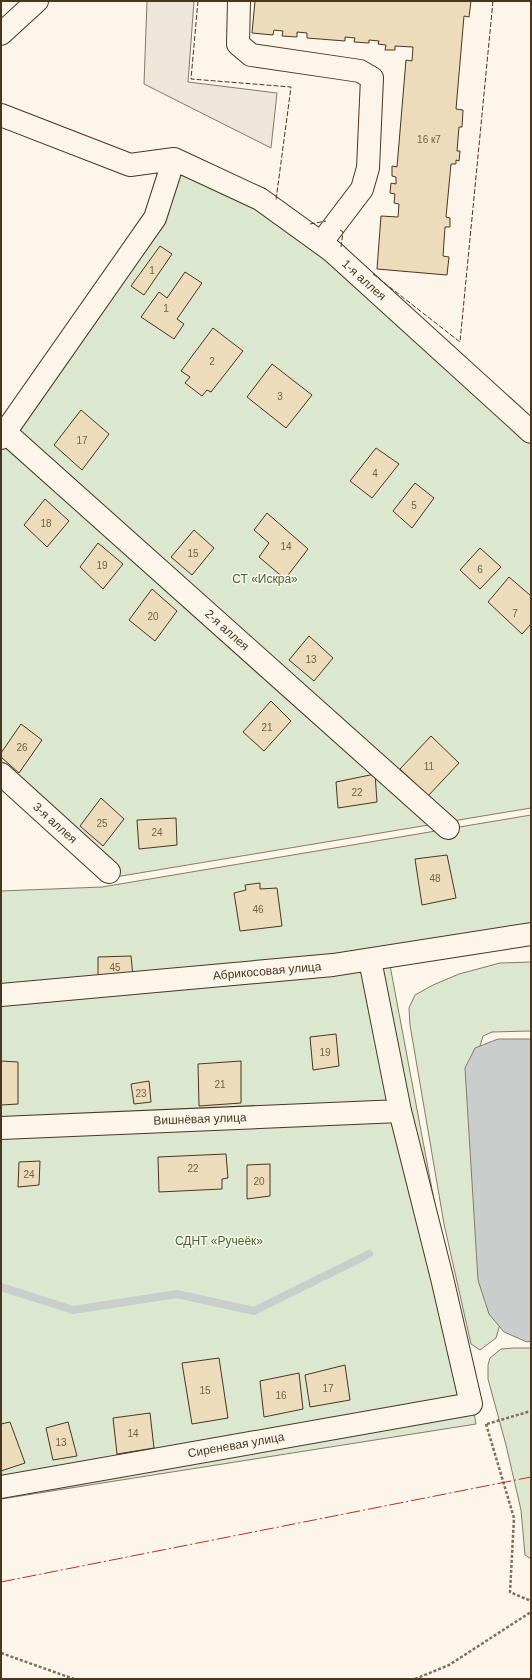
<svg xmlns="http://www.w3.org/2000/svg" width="532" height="1680" font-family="Arial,sans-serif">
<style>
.green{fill:#dce7d0;stroke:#887966}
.parking{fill:#ede7d9;stroke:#887966}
.water{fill:#c9cecd;stroke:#887966}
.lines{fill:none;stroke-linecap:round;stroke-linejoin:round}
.stream{stroke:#c9cecd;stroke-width:8}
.building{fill:#ecdcbc;stroke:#4a3520}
.minor-casing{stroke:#4a3520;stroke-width:24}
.path{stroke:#7f6f5c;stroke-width:2.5;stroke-dasharray:3 2;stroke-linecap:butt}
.minor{stroke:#fbf6e9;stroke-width:22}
.fence{stroke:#4a3520;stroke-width:1;stroke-dasharray:5 2;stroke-linecap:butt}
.power{stroke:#c62828;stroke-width:1;stroke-dasharray:14 3 2 3;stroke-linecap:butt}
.labels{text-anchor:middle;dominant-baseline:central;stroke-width:3;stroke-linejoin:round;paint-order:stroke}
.number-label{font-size:10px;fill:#725f47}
.street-label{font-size:12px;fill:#4a3520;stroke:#fbf6e9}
.park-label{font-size:12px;fill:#436837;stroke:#fbf6e9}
</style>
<rect width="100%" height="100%" fill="#fbf6e9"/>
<path class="green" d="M177,163L321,243L531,433V808L103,879L1,789V444Z
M531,815V937L389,960L476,1424L1,1499V891L102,887Z
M531,962V1031L492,1032L483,1036L476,1059L502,1317L496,1338L480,1350L471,1344L444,1224L410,1025L409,1008L415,995L433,985L459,974L500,963Z
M514,1348H531V1559L525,1555L521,1510L506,1445L488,1379V1365L490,1358L501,1349Z"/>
<path class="parking" d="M147,1H194L188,82L277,93L271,148L144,84Z"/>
<path class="water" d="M498,1039H531V1341L527,1342L504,1332L489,1314L478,1280L465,1068L475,1048Z"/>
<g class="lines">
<path class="stream" d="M1,1287L73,1310L177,1294L254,1311L369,1254"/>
</g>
<path class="building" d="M255,1H471L469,17L464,16L456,109L463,110L462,127H459L457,151H460L459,161L456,160V164H451L446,217L450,218V227H445L443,256L449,257L447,275L377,269L381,216L398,217L399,204L394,203L395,194L390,193L391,183L396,184V177L392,176V166L397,167L406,60L412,61L413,47L395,46V50H385L386,45L378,44L379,41L369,40V43L354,42L355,38L345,37V41L307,38V33L297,32V37L282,36L283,31L274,30L273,35L252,33Z
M160,246L172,254L144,295L131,286Z
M185,272L202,283L177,319L184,324L174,339L141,317L159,292L167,298Z
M213,328L243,351L211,392L207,390L202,396L185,383L190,377L181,371Z
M272,364L312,395L286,428L247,397Z
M81,410L109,434L82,470L54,445Z
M376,448L399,464L372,498L350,481Z
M415,483L434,498L412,528L393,511Z
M45,499L69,521L47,547L24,525Z
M267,513L308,549L285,579L259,557L269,543L254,530Z
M194,530L214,548L192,575L171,557Z
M98,543L123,564L103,589L80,567Z
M480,548L501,567L480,589L460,570Z
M509,577L531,596V624L522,634L488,602Z
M152,589L177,611L155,641L129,620Z
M309,636L333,658L314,681L289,660Z
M271,701L291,721L264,751L243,732Z
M21,724L42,740L19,773L1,757V753Z
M431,736L459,763L428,796L400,769Z
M375,774L377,802L338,808L336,782Z
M101,798L124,819L103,846L80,826Z
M176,818L177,845L139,849L137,820Z
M447,855L456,898L422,905L415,859Z
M260,883V889L277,888L282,926L240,931L234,893L246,890L245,885Z
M131,956L133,977L98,980V957Z
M336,1034L339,1066L313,1070L310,1037Z
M1,1061L18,1062V1104L1,1105Z
M241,1061V1103L199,1106L198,1064Z
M149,1081L151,1102L134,1104L131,1084Z
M226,1154L228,1178L222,1179V1189L159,1192L158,1157Z
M40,1161L39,1185L18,1187L19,1162Z
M270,1164V1196L247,1199V1165Z
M219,1358L228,1418L192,1424L182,1363Z
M345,1365L350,1400L310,1407L305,1375Z
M299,1373L303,1409L264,1417L260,1381Z
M150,1413L154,1448L117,1454L113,1418Z
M10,1422L25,1463L1,1471V1424Z
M68,1422L77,1456L53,1460L46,1428Z"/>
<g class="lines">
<defs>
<path id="minor" d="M239,1L238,44L251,55L360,71L372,78L368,168L362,189L321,243
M1,34L37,1
M1,115L130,165L174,159
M174,159L260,199L332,251L531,432
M5,432L448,828
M1,438L155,218L174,159
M1,774L109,872
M1,995L333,965L531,934
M1,1128L400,1111
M1,1487L471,1404L442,1278L400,1111L370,960"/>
</defs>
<use href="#minor" class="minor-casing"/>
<path class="path" d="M486,1424L514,1518L510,1592L531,1601
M487,1424L531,1411
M1,1653L74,1679
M415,1679L449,1665L531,1612"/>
<use href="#minor" class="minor"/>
<path class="fence" d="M198,1L191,79L291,87L276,200
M310,224L326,221
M340,230L343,232L341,247
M373,274L460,342L493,1"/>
<path class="power" d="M1,1582L531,1477"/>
</g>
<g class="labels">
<g class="number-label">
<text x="429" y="139">16 к7</text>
<text x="152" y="270">1</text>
<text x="166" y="308">1</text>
<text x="212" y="361">2</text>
<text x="280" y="396">3</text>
<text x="82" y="440">17</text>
<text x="375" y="473">4</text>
<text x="414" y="505">5</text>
<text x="46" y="523">18</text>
<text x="286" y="546">14</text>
<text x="193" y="553">15</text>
<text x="102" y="565">19</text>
<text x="480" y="569">6</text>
<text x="515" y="613">7</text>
<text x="153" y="616">20</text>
<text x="311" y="659">13</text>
<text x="267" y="727">21</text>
<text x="22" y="747">26</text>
<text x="429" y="766">11</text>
<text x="357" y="792">22</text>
<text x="102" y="823">25</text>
<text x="157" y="832">24</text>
<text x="435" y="878">48</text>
<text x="258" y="909">46</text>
<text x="115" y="967">45</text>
<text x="325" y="1052">19</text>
<text x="220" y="1084">21</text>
<text x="141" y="1093">23</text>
<text x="193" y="1168">22</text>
<text x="29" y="1174">24</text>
<text x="259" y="1181">20</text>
<text x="328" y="1388">17</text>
<text x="205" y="1390">15</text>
<text x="281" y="1395">16</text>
<text x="133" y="1433">14</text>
<text x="61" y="1442">13</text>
</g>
<g class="street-label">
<text transform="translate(364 280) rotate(42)">1-я аллея</text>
<text transform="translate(227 630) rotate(42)">2-я аллея</text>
<text transform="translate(55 823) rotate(42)">3-я аллея</text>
<text transform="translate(267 971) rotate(-5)">Абрикосовая улица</text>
<text transform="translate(200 1119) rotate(-2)">Вишнёвая улица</text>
<text transform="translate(236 1445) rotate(-10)">Сиреневая улица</text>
</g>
<g class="park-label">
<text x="265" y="579">СТ «Искра»</text>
<text x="219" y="1241">СДНТ «Ручеёк»</text>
</g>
</g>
<rect width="532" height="1680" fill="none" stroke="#4a3520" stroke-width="4"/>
</svg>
